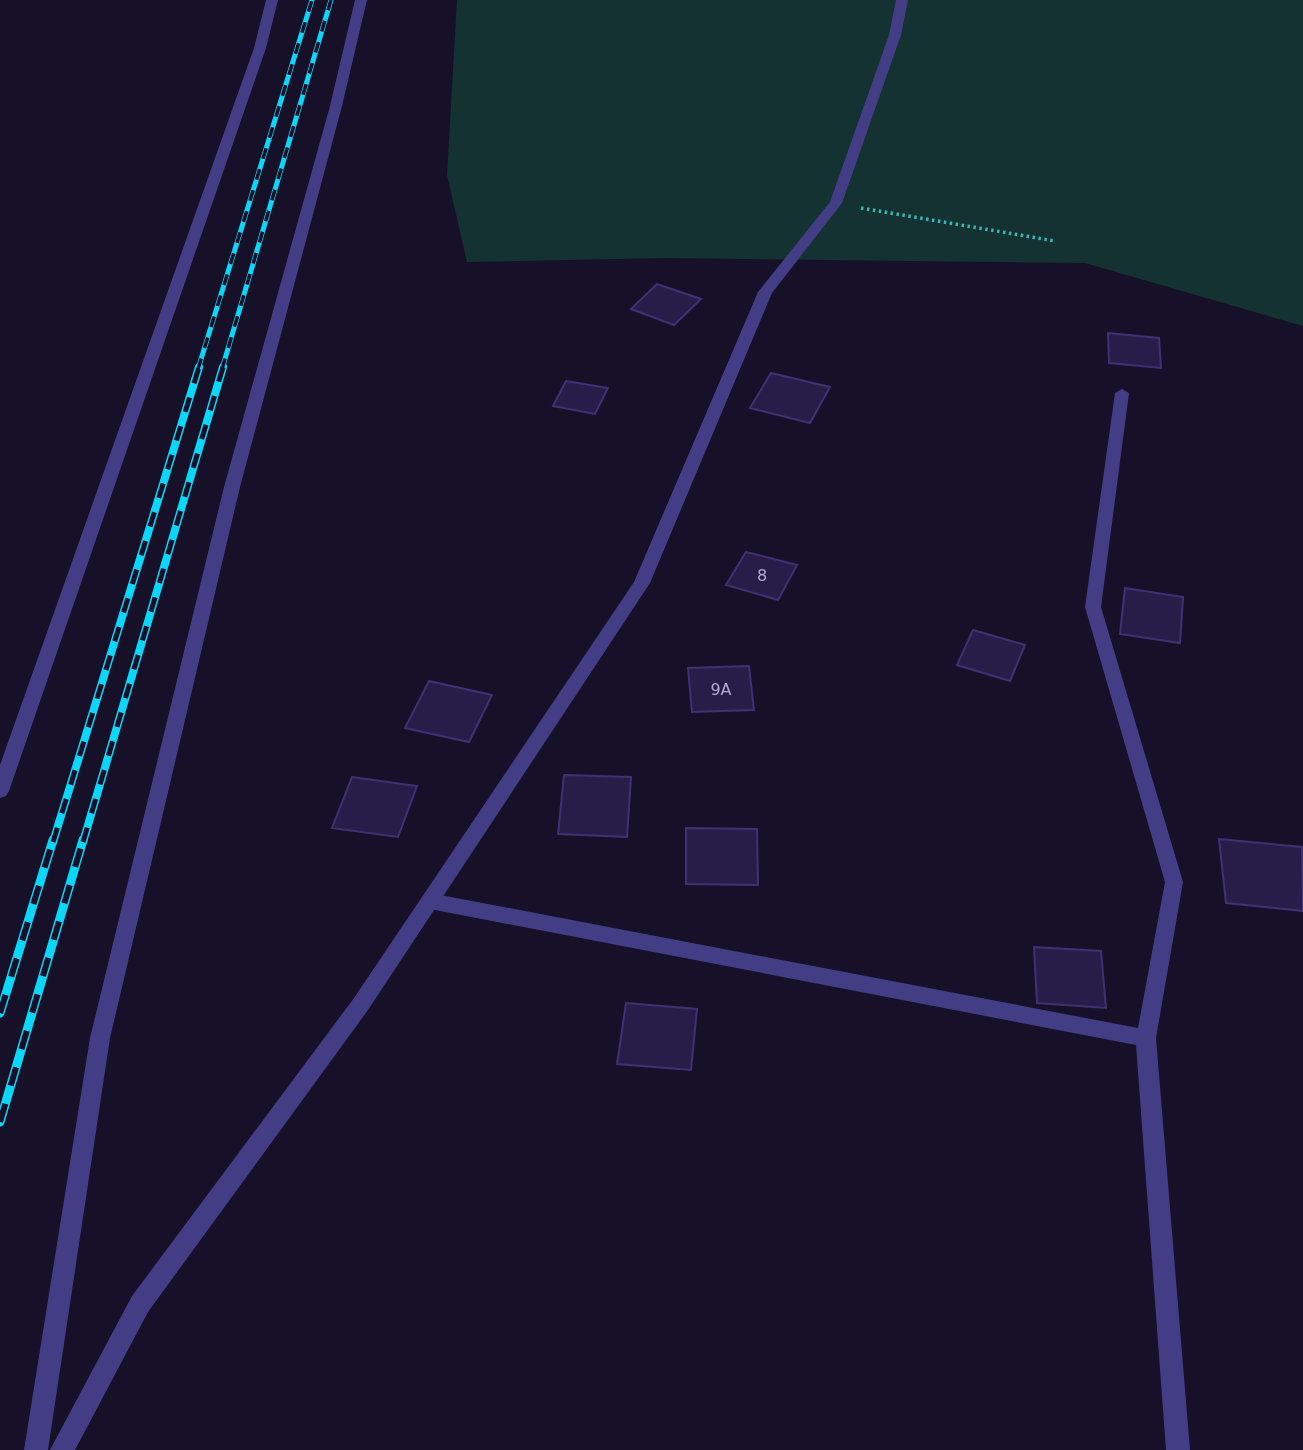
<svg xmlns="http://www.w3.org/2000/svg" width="1303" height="1450" font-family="'DejaVu Sans',sans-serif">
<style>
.green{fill:#143232}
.building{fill:#281d49;stroke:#403074;stroke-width:2}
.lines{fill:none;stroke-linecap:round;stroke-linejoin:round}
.path{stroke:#33b8b6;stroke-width:3.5;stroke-dasharray:2.5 3.5;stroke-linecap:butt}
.service{fill:#433d86;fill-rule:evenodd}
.minor{fill:#433d86;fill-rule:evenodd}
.rail-far2-casing{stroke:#0ad7f9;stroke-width:5}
.rail-far1-casing{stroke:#0ad7f9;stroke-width:8}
.rail-casing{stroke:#0ad7f9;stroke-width:9}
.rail-far2{stroke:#161128;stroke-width:3.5;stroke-dasharray:11;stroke-linecap:butt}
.rail-far1{stroke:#161128;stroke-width:5;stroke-dasharray:15;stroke-linecap:butt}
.rail{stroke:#161128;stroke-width:6;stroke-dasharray:19;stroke-linecap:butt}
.labels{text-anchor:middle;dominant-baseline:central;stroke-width:6;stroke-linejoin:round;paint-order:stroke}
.number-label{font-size:16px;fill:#b1aad1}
</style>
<rect width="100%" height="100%" fill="#161128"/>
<path class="green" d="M457,0H1303V326L1085,263L665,258L467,262L447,175Z"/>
<path class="building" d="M657,284L701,299L674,325L631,309Z
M1108,333L1159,338L1161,368L1109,363Z
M771,373L830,387L810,423L750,408Z
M566,381L608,388L595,414L553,406Z
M746,552L797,565L778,600L726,585Z
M1125,588L1183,597L1180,643L1120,634Z
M973,630L1025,645L1010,681L957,665Z
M749,666L754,710L692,712L688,668Z
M429,681L492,695L469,742L405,728Z
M564,775L631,777L627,837L558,834Z
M352,777L417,786L398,837L332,828Z
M686,828L757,829L758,885L686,884Z
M1219,839L1302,847L1303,911L1226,903Z
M1034,947L1101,951L1106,1008L1037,1003Z
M626,1003L697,1009L691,1070L617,1064Z"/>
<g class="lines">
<path class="path" d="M861,208L1055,241"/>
<path class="service" d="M1122,389L1129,393L1101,607L1183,882L1156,1038L1190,1450H1166L1136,1045L430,909L423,906L420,901L423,896L430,893L1138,1028L1165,882L1085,607L1115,393Z"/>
<path class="minor" d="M266,0H278L266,48L9,791L6,796L0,798V765L254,48Z
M355,0H367L342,106L240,487L110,1038L48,1450H24L90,1038L224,487L330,106Z
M896,0H908L901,35L842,203L772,293L650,583L368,1010L148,1312L75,1450H50L132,1296L354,998L634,582L758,292L830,202L889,35Z"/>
<defs>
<path id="rail-far2" d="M198,369L312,0
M222,369L331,0"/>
<path id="rail-far1" d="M53,842L199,367
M83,842L223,367"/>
<path id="rail" d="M0,1013L53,840
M0,1122L83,840"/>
</defs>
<use href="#rail-far2" class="rail-far2-casing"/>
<use href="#rail-far1" class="rail-far1-casing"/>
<use href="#rail" class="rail-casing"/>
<use href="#rail-far2" class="rail-far2"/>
<use href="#rail-far1" class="rail-far1"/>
<use href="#rail" class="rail"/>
</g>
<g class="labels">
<g class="number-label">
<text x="762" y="575">8</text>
<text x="721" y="689">9А</text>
</g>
</g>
</svg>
